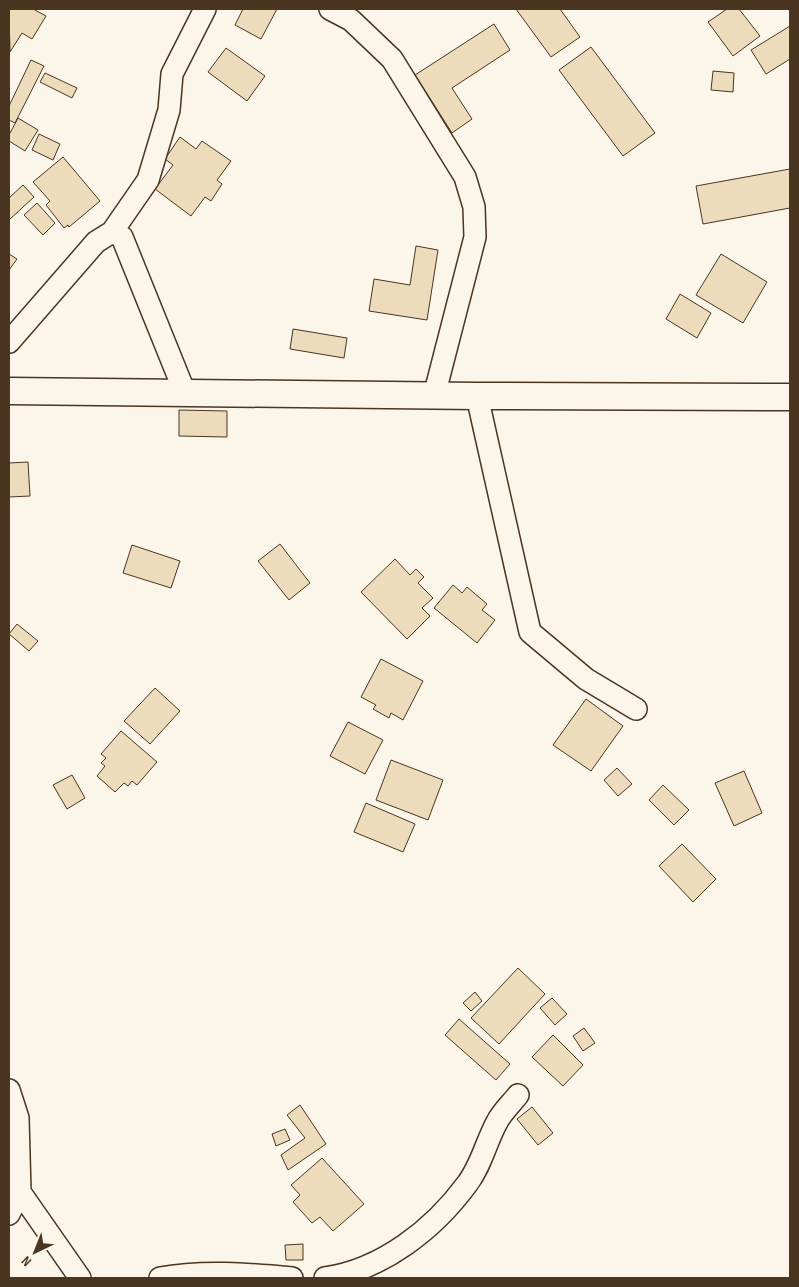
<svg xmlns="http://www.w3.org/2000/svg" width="799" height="1287" font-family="'Sofia Sans Condensed',sans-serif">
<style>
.building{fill:#ecdcbc;stroke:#4a3520}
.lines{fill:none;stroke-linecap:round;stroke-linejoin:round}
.minor-casing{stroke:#4a3520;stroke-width:24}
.tertiary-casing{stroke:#4a3520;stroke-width:29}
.minor{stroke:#fbf6e9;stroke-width:21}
.tertiary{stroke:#fbf6e9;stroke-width:26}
</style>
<rect width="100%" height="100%" fill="#fbf6e9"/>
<path class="building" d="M9,9H33L46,16L32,39L22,33L10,52Z
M243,9H277L261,39L235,25Z
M516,9H560L580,37L551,57Z
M727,9H739L760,36L733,56L708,22Z
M494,24L510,50L452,88L472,119L452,133L415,75Z
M790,26V59L766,74L751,50Z
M591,47L655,133L623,156L559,70Z
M226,48L265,76L247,101L208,72Z
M31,60L44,66L15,123L9,120V106Z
M713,71L734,73L733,92L711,90Z
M45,73L77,88L72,98L40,82Z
M18,118L38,130L25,151L9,141V135Z
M39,134L60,144L53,160L32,150Z
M180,137L196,149L202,141L231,161L217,180L222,184L211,201L205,197L191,216L155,189L173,165L165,159Z
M63,157L100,201L69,227L68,225L64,228L46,205L50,201L33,182Z
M790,169V208L703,224L696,186Z
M23,185L34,197L9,220V198Z
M37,203L55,223L43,235L24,215Z
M416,246L438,250L427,320L369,311L374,279L410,285Z
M9,254L17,259L9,270Z
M721,254L767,282L743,323L696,295Z
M680,294L711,313L697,338L666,319Z
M293,329L347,338L344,358L290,349Z
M179,410L227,411V437L179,436Z
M28,462L30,496L9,497V463Z
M280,544L310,583L289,600L258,561Z
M132,545L180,561L171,588L123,573Z
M395,559L410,575L416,569L424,577L418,583L433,598L422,608L430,616L407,639L361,592Z
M453,585L462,593L467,587L487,604L482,610L495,620L477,643L434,608Z
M17,624L38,641L29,651L9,634Z
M381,659L423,681L403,720L391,713L389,718L373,709L376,705L361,697Z
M155,688L180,711L150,744L124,721Z
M586,699L623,726L591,771L553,745Z
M348,722L383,740L365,774L330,756Z
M121,731L157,762L137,785L132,781L128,786L124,783L115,792L97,776L105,766L101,763L106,758L101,754Z
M391,760L443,780L428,820L376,800Z
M617,768L632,784L618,796L604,780Z
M744,771L762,813L734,826L715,783Z
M72,775L85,798L67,809L53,785Z
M663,785L689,810L674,825L649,800Z
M366,803L415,824L403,852L354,832Z
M682,844L716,879L693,902L659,866Z
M518,968L545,994L499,1044L471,1018Z
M475,992L482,1001L471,1011L463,1003Z
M552,998L567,1014L555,1025L540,1008Z
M459,1019L510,1064L496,1080L445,1035Z
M584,1028L595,1043L583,1051L573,1036Z
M553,1035L583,1065L563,1086L532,1057Z
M300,1105L326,1144L288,1170L281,1155L305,1138L287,1115Z
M532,1107L553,1133L538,1145L517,1119Z
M285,1129L290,1140L276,1146L272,1134Z
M322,1158L364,1204L333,1231L320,1217L312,1223L293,1202L300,1195L291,1185Z
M303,1244V1260H286L285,1245Z"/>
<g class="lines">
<defs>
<path id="minor" d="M330,9L351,20L392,59L465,177L474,207L475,237L434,396
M112,232L122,237L185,393
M9,342L96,242L112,232L148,180L169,110L172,74L205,9
M477,396L530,632L586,679L636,709
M9,1090L18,1118L20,1192L9,1214
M20,1192L80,1278
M160,1278C203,1270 249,1274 292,1278
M325,1278C382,1270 434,1229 467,1184C481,1166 486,1142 497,1122C502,1112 511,1104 518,1095"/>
<path id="tertiary" d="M9,391L477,396L790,397"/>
</defs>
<use href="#minor" class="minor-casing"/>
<use href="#tertiary" class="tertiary-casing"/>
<use href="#minor" class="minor"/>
<use href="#tertiary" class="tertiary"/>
</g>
<rect width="799" height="1287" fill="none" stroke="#4a3520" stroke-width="20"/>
<g transform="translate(35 1252) rotate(223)" stroke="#fbf6e9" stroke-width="4" paint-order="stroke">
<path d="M0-4L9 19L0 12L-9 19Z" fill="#4a3520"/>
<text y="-8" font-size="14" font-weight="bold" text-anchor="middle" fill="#4a3520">N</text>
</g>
</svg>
